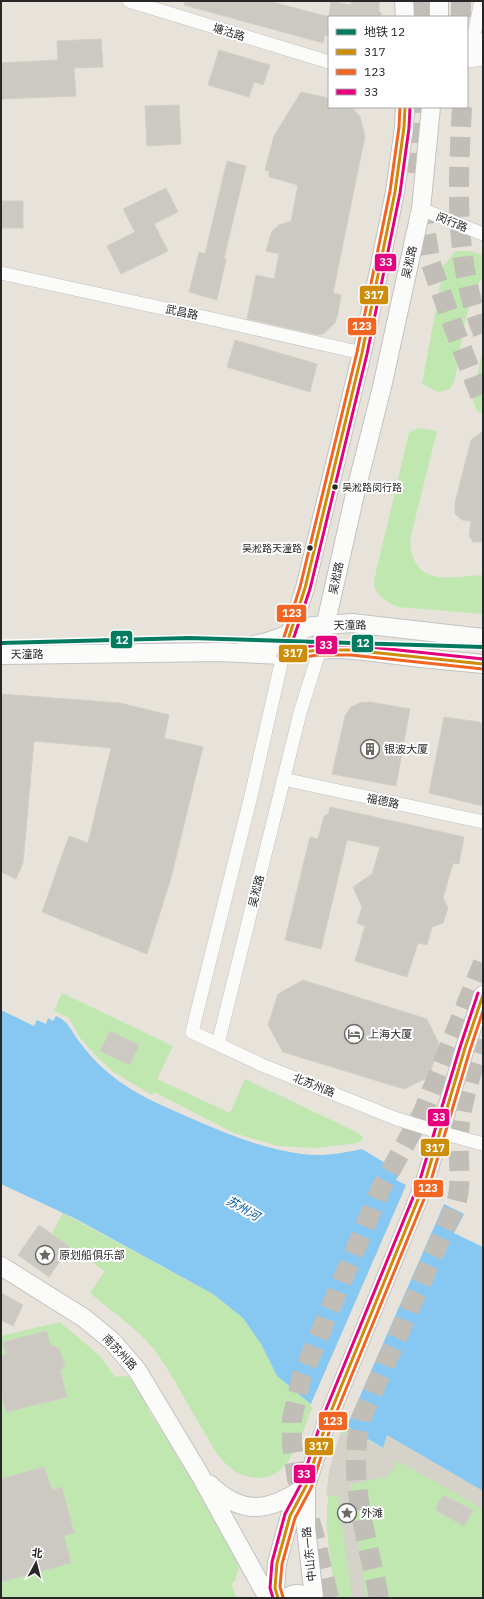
<svg xmlns="http://www.w3.org/2000/svg" width="484" height="1599" font-family="'IBM Plex Sans','Noto Sans SC',sans-serif">
<style>
.green{fill:#bfe7af}
.plaza{fill:#d5d2ca}
.water{fill:#86c8f2}
.pier{fill:#e7e3db}
.building{fill:#ccc9c3;stroke:#d2cfc7}
.lines{fill:none;stroke-linecap:round;stroke-linejoin:round}
.primary-tunnel{stroke:#c1bdb7;stroke-width:20;stroke-dasharray:20 10;stroke-linecap:butt}
.street-casing{stroke:#c3c2c3;stroke-width:14}
.secondary-casing{stroke:#c3c2c3;stroke-width:20}
.street{stroke:#fbfbfa;stroke-width:13}
.secondary{stroke:#fbfbfa;stroke-width:18}
.bus-1-casing{stroke:#fff;stroke-width:6}
.bus-2-casing{stroke:#fff;stroke-width:6}
.bus-3-casing{stroke:#fff;stroke-width:6}
.bus-1{stroke:#cd8d08;stroke-width:3}
.bus-2{stroke:#f26522;stroke-width:3}
.bus-3{stroke:#e5007d;stroke-width:3}
.metro-1-casing{stroke:#fff;stroke-width:7}
.metro-1{stroke:#007b5f;stroke-width:4}
.bus-dot{fill:#272727;stroke:#fff;stroke-width:1.5}
.labels{text-anchor:middle;dominant-baseline:central;stroke-width:4;stroke-linejoin:round;paint-order:stroke}
.bus-label{font-size:10px;fill:#272727;stroke:#fff;text-anchor:start}
.street-label{font-size:11px;fill:#272727;stroke:#fff}
.poi-label{font-size:11px;fill:#272727;stroke:#fff;text-anchor:start}
.water-label{font-size:12px;font-style:italic;fill:#0056a2;stroke:#fff}
.line-badge{stroke:#fff;stroke-width:1.5}
.badge-label{font-size:11px;text-anchor:middle;font-weight:bold;fill:#fff}
</style>
<rect width="100%" height="100%" fill="#e7e3db"/>
<path class="green" d="M456,251H471L483,255V276L475,288L465,321L455,379L450,389L438,392L422,384L444,265Z
M483,346V414C476,412 473,404 473,397Z
M418,428L437,431L410,540C413,588 448,577 483,575V614L398,607C389,603 376,596 374,585C374,581 375,576 376,572L409,433Z
M62,993L173,1046L157,1079L230,1113L245,1079L350,1129L362,1136L363,1139L358,1143L316,1148L278,1146L234,1133L154,1092L152,1095L115,1073L99,1059L80,1038L69,1018L54,1011Z
M63,1213L213,1294L243,1318L261,1344L277,1376L313,1406C304,1427 297,1454 280,1470C267,1482 245,1479 232,1469C219,1460 211,1443 203,1430C188,1405 175,1380 159,1356C143,1332 112,1312 90,1293L105,1271L52,1234Z
M60,1322L101,1357L115,1377L128,1376L143,1393L149,1412L190,1473L240,1562L235,1581L231,1584L237,1598H1V1336Z
M343,1424L382,1448L387,1434L483,1491V1598H336C333,1576 329,1553 327,1531C325,1495 335,1458 343,1424Z"/>
<path class="plaza" d="M352,1432L382,1448L387,1434L483,1491V1509L398,1461L388,1476L350,1485L366,1598H352L338,1495L326,1496L329,1471L340,1434Z"/>
<path class="water" d="M1,1010L34,1026L37,1020L46,1024L48,1018L53,1021L56,1016C69,1022 70,1029 78,1040C87,1052 98,1065 111,1075C134,1094 161,1105 188,1117C225,1133 262,1149 302,1154C323,1157 342,1153 362,1149L400,1172L396,1180L464,1214L454,1233L483,1247V1491L387,1435L383,1448L313,1406L277,1376L261,1344L243,1318L213,1294L76,1219L1,1184Z"/>
<path class="pier" d="M407,1183L445,1202L346,1428L310,1406Z"/>
<path class="building" d="M185,1H269L329,17V36L325,35L323,43L184,5Z
M331,1L351,5V1H379V12H381V17H329Z
M101,39L103,67L74,68L76,96L1,99V63L58,60L57,41Z
M219,50L270,65L263,85L254,82L249,97L208,85Z
M301,92L329,98V107H352L360,117L365,136L333,293L341,295L338,313L335,323L323,334L319,335L247,319L256,275L274,279L279,254L266,251L272,231L279,225L291,221L298,185L269,177V171L265,170L274,136Z
M179,105L181,144L147,146L145,106Z
M227,161L246,166L224,258L226,259L217,300L189,292L199,252L205,254Z
M166,188L178,212L154,224L168,251L121,274L107,246L135,232L123,209Z
M1,201H23V228H1Z
M235,340L317,364L310,392L227,367Z
M483,431V542H473L469,536L471,521L462,520L455,514V503L471,440Z
M1,694L120,703L169,715L164,738L203,747L171,878L147,954L42,912L69,836L88,843L111,748L34,741L23,863L16,879L1,872Z
M370,702L410,709L396,786L332,774L345,716L351,707L360,703Z
M444,717L479,722L483,725V806L429,793Z
M330,807L464,837L459,864L453,863L443,898L448,908L443,923L432,927L427,945L418,943L407,977L355,961L365,926L357,923L362,907L353,887L372,874L380,847L347,840L321,949L285,940L310,837L318,839L324,816L329,813Z
M303,980L427,1019L439,1044L429,1077L404,1089L283,1052L268,1025L278,994Z
M110,1031L139,1045L130,1065L100,1051Z
M39,1225L70,1247L49,1277L18,1255Z
M1,1293L23,1305L13,1326L1,1320Z
M47,1331L50,1345L59,1348L65,1365L60,1371L67,1397L6,1412L1,1392V1356L6,1354L3,1342Z
M44,1467L52,1490L62,1487L74,1533L64,1536L71,1563L1,1582V1479Z
M443,1495L473,1510L464,1526L435,1510Z"/>
<g class="lines">
<path class="primary-tunnel" d="M420,1V17
M461,1V17
M462,107C458,182 453,262 483,333
M418,173L419,107
M421,205L431,264L454,328L483,403
M329,1598L314,1534L297,1479L292,1444V1419L302,1376L382,1186L423,1112L483,963
M379,1598C368,1539 346,1479 361,1419L456,1204C463,1181 457,1158 459,1134C461,1102 472,1070 483,1040"/>
<defs>
<path id="street" d="M129,1L329,62
M467,41L475,30L481,1
M467,61L483,59
M421,209L483,234
M1,273L208,318L362,353
M283,655L250,800L192,1032L262,1065L397,1119L439,1132L483,1144
M283,779L483,822
M218,1044L300,713L320,649"/>
<path id="secondary" d="M404,1L405,17
M439,17V1
M467,50L483,42
M246,647L267,642L313,626L352,623L483,638
M320,649L355,494L382,387L421,209L431,107
M1,655L220,652L283,655L307,650L341,649L365,651L421,658L483,664
M283,655L305,588L362,353L395,192L404,127L405,107
M1,1266L84,1318L112,1341L137,1370L200,1475L268,1598
M209,1484C242,1516 268,1512 304,1488
M306,1489V1528L314,1598
M278,1598L275,1588L277,1563L290,1516L306,1486L327,1421L424,1185L465,1048L483,995
M287,1598C293,1593 300,1592 306,1598"/>
</defs>
<use href="#street" class="street-casing"/>
<use href="#secondary" class="secondary-casing"/>
<use href="#street" class="street"/>
<use href="#secondary" class="secondary"/>
<defs>
<path id="bus-1" d="M405,107L404,127L395,192L362,353L305,588L283,655L318,650H351L483,664
M278,1598L275,1588L277,1563L290,1516L306,1486L327,1421L424,1185L465,1048L483,995"/>
<path id="bus-2" d="M400,107L399,127L390,191L357,352L300,587L278,656L280,659L283,660L318,655H351L483,669
M283,1597L280,1587L282,1564L295,1518L311,1488L332,1423L429,1187L470,1050L483,1011"/>
<path id="bus-3" d="M410,107L409,128L400,193L367,354L310,589L290,649L318,645H351L483,659
M273,1598L270,1588L272,1562L285,1514L301,1484L322,1419L419,1183L460,1047L478,993"/>
</defs>
<use href="#bus-1" class="bus-1-casing"/>
<use href="#bus-2" class="bus-2-casing"/>
<use href="#bus-3" class="bus-3-casing"/>
<use href="#bus-1" class="bus-1"/>
<use href="#bus-2" class="bus-2"/>
<use href="#bus-3" class="bus-3"/>
<defs>
<path id="metro-1" d="M1,643L189,638L483,647"/>
</defs>
<use href="#metro-1" class="metro-1-casing"/>
<use href="#metro-1" class="metro-1"/>
</g>
<defs>
<symbol id="building-ring" viewBox="-11 -11 22 22"><circle r="9.5" fill="#fff" stroke="#6a6966" stroke-width="1.5"/><path d="M-4-6H4V6H1V3H-1V6H-4ZM-2.5-4.3h1.7v1.8h-1.7ZM.8-4.3h1.7v1.8H.8ZM-2.5-1h1.7V.8h-1.7ZM.8-1h1.7V.8H.8Z" fill="#6a6966"/></symbol>
<symbol id="hotel-ring" viewBox="-11 -11 22 22"><circle r="9.5" fill="#fff" stroke="#6a6966" stroke-width="1.5"/><path d="M-6-4.5h1.5V1H6V5H4.5V3h-9V5H-6ZM-4 0a1.8 1.8 0 1 1 3.6 0ZM.5 0V-2.5h3Q6-2.5 6 0Z" fill="#6a6966"/></symbol>
<symbol id="sight-ring" viewBox="-11 -11 22 22"><circle r="9.5" fill="#fff" stroke="#6a6966" stroke-width="1.5"/><path d="M0-6L1.8-2.2L6-1.7L2.9 1.2L3.7 5.4L0 3.3L-3.7 5.4L-2.9 1.2L-6-1.7L-1.8-2.2Z" fill="#6a6966"/></symbol>
</defs>
<g fill-rule="evenodd">
<use href="#building-ring" x="359" y="738" width="22" height="22"/>
<use href="#hotel-ring" x="343" y="1023" width="22" height="22"/>
<use href="#sight-ring" x="34" y="1244" width="22" height="22"/>
<use href="#sight-ring" x="336" y="1502" width="22" height="22"/>
</g>
<g class="bus-dot">
<circle cx="335" cy="487" r="3.5"/>
<circle cx="310" cy="548" r="3.5"/>
</g>
<g class="labels">
<g class="bus-label">
<text x="342" y="487">吴淞路闵行路</text>
<text x="302" y="548" text-anchor="end">吴淞路天潼路</text>
</g>
<g class="street-label">
<text transform="translate(229 32) rotate(17)">塘沽路</text>
<text transform="translate(452 222) rotate(22)">闵行路</text>
<text transform="translate(409 262) rotate(-77)">吴淞路</text>
<text transform="translate(182 312) rotate(12)">武昌路</text>
<text transform="translate(336 578) rotate(-78)">吴淞路</text>
<text transform="translate(350 625) rotate(-1)">天潼路</text>
<text x="27" y="654">天潼路</text>
<text transform="translate(383 801) rotate(12)">福德路</text>
<text transform="translate(256 891) rotate(-76)">吴淞路</text>
<text transform="translate(314 1085) rotate(22)">北苏州路</text>
<text transform="translate(120 1352) rotate(47)">南苏州路</text>
<text transform="translate(309 1554) rotate(-96)">中山东一路</text>
</g>
<g class="poi-label">
<text x="384" y="749">银波大厦</text>
<text x="368" y="1034">上海大厦</text>
<text x="59" y="1255">原划船俱乐部</text>
<text x="361" y="1513">外滩</text>
</g>
<g class="water-label">
<text transform="translate(243 1208) rotate(30)">苏州河</text>
</g>
</g>
<g class="line-badge">
<rect x="374" y="253" width="23" height="19" rx="4" fill="#e5007d"/>
<rect x="359" y="285" width="30" height="20" rx="4" fill="#cd8d08"/>
<rect x="347" y="317" width="30" height="19" rx="4" fill="#f26522"/>
<rect x="276" y="604" width="31" height="19" rx="4" fill="#f26522"/>
<rect x="110" y="630" width="23" height="19" rx="4" fill="#007b5f"/>
<rect x="351" y="634" width="23" height="19" rx="4" fill="#007b5f"/>
<rect x="315" y="635" width="23" height="20" rx="4" fill="#e5007d"/>
<rect x="278" y="644" width="30" height="19" rx="4" fill="#cd8d08"/>
<rect x="427" y="1108" width="23" height="19" rx="4" fill="#e5007d"/>
<rect x="420" y="1138" width="30" height="19" rx="4" fill="#cd8d08"/>
<rect x="413" y="1179" width="31" height="19" rx="4" fill="#f26522"/>
<rect x="318" y="1411" width="30" height="20" rx="4" fill="#f26522"/>
<rect x="304" y="1437" width="30" height="19" rx="4" fill="#cd8d08"/>
<rect x="293" y="1464" width="23" height="20" rx="4" fill="#e5007d"/>
</g>
<g class="badge-label">
<text x="386" y="266">33</text>
<text x="374" y="299">317</text>
<text x="362" y="330">123</text>
<text x="292" y="617">123</text>
<text x="122" y="644">12</text>
<text x="363" y="647">12</text>
<text x="326" y="649">33</text>
<text x="293" y="657">317</text>
<text x="439" y="1121">33</text>
<text x="435" y="1152">317</text>
<text x="428" y="1192">123</text>
<text x="333" y="1425">123</text>
<text x="319" y="1450">317</text>
<text x="304" y="1478">33</text>
</g>
<rect width="484" height="1599" fill="none" stroke="#272727" stroke-width="4"/>
<rect x="328" y="16" width="140" height="92" fill="#ffffff" stroke="#a9a9a9"/>
<rect x="336" y="29" width="20" height="6" fill="#007b5f" stroke="#a9a9a9"/>
<text x="364" y="36" font-size="12" fill="#272727">地铁 12</text>
<rect x="336" y="49" width="20" height="6" fill="#cd8d08" stroke="#a9a9a9"/>
<text x="364" y="56" font-size="12" fill="#272727">317</text>
<rect x="336" y="69" width="20" height="6" fill="#f26522" stroke="#a9a9a9"/>
<text x="364" y="76" font-size="12" fill="#272727">123</text>
<rect x="336" y="89" width="20" height="6" fill="#e5007d" stroke="#a9a9a9"/>
<text x="364" y="96" font-size="12" fill="#272727">33</text>
<g transform="translate(36 1563) rotate(7)" stroke="#ffffff" stroke-width="3" paint-order="stroke">
<path d="M0-3L7 15L0 10L-7 15Z" fill="#272727"/>
<text y="-6" font-size="11" font-weight="bold" text-anchor="middle" fill="#272727">北</text>
</g>
</svg>
